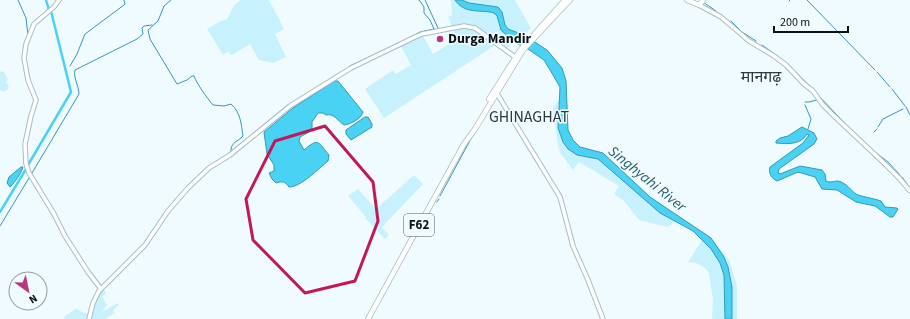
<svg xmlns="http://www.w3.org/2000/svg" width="910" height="319" font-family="'Source Sans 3','Noto Sans Devanagari',sans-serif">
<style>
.green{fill:#c8f1fe}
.water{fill:#49d2f4;stroke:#3698b1}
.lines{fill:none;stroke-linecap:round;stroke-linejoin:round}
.stream{stroke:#3698b1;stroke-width:1}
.canal{stroke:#49d2f4;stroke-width:2.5}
.tertiary-casing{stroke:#a9bcc1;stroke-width:5.5}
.primary-casing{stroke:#a9bcc1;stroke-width:6}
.tertiary{stroke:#fff;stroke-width:3.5}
.primary{stroke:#fff;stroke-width:4.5}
.marked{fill:none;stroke:#c2185b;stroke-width:3;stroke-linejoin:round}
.poi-dot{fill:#bb377c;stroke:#f0fbff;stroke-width:1.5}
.labels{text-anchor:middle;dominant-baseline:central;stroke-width:3;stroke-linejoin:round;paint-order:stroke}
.shield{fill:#f0fbff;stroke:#50585a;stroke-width:1}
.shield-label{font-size:13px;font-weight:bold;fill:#0b1214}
.poi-label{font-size:14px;font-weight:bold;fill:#0b1214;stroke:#f0fbff;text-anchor:start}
.water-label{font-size:15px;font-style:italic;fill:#265d6b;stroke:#f0fbff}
.quarter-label{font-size:16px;fill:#2a393e;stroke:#f0fbff}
</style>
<rect width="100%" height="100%" fill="#f0fbff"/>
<path class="green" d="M241,0H269L284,29L275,34L286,57L273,63L259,60L250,44L232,55H230L229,51L223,55L207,29L221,21L227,19L235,4Z
M451,0H455C465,15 481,9 494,13C498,17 497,21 499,25C502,32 509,37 514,42L505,50L497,44L384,118L365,89L393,70L396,74L411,65L400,45L422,34L433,54L456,40L453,28L448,17L452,15Z
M462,0H515L531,28L524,35C519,32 513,31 508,29C503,26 502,13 498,7L469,3Z
M3,71L8,79L6,82L9,86L7,90L3,92L0,90V72Z
M559,100L558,128L577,155L598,159L660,213L675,222L668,227L639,220L624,201L614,194L619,186L579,162L573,170L561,154L558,146L553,108Z
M414,175L423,184L385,224L382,227L389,235L385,239L365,218L366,217L348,196L358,189L376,209Z
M711,238L729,260L737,285V319H732V287L724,257Z
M702,240C709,247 715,254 720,262C729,278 725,301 725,319H712L713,300L709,274C705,265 696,262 688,262Z
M101,290L105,291L106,294L102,296L107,305L102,312L118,303L119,305L113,310L115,313L105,319H65L64,317L77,308L80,311L90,315L93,305Z"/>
<path class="water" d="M455,0H462L469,3L498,7L502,12L505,25L508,29L524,35L547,50L562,68L566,81L568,130L573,140L580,147L603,153L650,197L711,238L724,257L728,267L732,287V319H725L724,275L720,263L711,249L693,231L660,213L598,159L577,155L568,149L563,142L558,128L560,87L553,75L544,60L528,49L514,42L501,30L497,16L494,13C481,9 465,15 455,0Z
M334,81H338L363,112C361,119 351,124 344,125C338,121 334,113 326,115L323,113H318L312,122V129L309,132L300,137L299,141L304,150C319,137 318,142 329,155L328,161C318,169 301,187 289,187C285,181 282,181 276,183L272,179L269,173L274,171V165L267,154L264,132L293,108Z
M365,117H368L372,124V127L351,140L346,134V130Z
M802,127L814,133L817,139L814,144L779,169L778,173L780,174L800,166L822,170L825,174L826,181C830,183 834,181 838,181C847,183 850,190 856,194C859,196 876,199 881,201L885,207L897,208L898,209L893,217H890L875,206L856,202L837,190L822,189L815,177L798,172L777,181C772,179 768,173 770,167L803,143L809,135L807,134C801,145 787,144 776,143V141L780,138L788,136Z
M21,167H23C21,174 15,182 10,187L7,183L9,177Z"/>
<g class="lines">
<path class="stream" d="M18,0L26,18L28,35
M171,0L164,6L158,21L148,30L150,39L177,84L187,80L192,76H194C197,84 207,98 213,105L224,106L231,104C241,113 241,124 243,136C238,142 230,142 231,152
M425,0L438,28
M807,0L875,70
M789,1L790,0
M703,2L716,11
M731,21L742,32L756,41
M404,41L420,32L434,29L430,20L424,13V7L419,0
M762,45L780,58
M375,58L407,43
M70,66L77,54L85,34L124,5L125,4L124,0
M350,66L380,52
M790,67L816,92
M352,70L356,67
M877,72L890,87
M892,89L905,106
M818,95L852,131
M805,102H809L817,100
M805,105L811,119L808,129
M906,107L910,115
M878,127L883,119L903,109
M874,132L877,129
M871,149L888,162L900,175
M32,173L79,94C79,86 73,78 75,70L137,39L143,34L142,28L144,26L152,25
M902,177L910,188
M440,196L473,135
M437,202L439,199
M0,226L29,178
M117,275L145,248"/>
<path class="canal" d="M46,0L49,10
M28,165L71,92L51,11
M0,212L26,169"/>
<defs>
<path id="tertiary" d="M59,0L54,7L34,24L26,44L24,58L28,80L36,100L31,116L25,144L26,164L29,173L54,214L65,236L88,272L101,289
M699,5L721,17L749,41L774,56L786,65L804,84L813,91L823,105L833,115L885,164L899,178L910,191
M496,92L560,197L573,246L588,280L603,319
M89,319L93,303L99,291L145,245L168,211L188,188L209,168L230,155L290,106L351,68L415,37L422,34L453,28L464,26L475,28L515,57"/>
<path id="primary" d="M687,0L699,5L703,0
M489,99L521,49L565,0
M368,319L464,144L475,129L523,50L570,0"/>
</defs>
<use href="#tertiary" class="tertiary-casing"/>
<use href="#primary" class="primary-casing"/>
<use href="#tertiary" class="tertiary"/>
<use href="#primary" class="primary"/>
</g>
<path class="marked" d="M325,126L373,182L378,221L355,281L305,293L253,240L246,199L275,141Z"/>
<circle class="poi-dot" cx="440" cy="39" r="4"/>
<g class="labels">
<rect class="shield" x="404" y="214" width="30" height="22" rx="3"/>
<g class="shield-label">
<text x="419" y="225">F62</text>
</g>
<g class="poi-label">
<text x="448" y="39">Durga Mandir</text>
</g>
<g class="water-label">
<text transform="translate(647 179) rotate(39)">Singhyahi River</text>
</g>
<g class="quarter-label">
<text x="761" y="77">मानगढ़</text>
<text x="529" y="117">GHINAGHAT</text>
</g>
</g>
<g transform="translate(28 291) rotate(147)"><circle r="19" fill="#f0fbff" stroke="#949ea1"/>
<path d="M0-3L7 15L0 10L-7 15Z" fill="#bb377c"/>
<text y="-6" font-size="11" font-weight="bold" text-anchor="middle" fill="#0b1214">N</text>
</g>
<path d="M774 26v6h74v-6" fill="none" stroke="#0b1214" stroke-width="2"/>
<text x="780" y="26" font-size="12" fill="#0b1214" stroke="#f0fbff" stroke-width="3" paint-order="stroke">200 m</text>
</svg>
